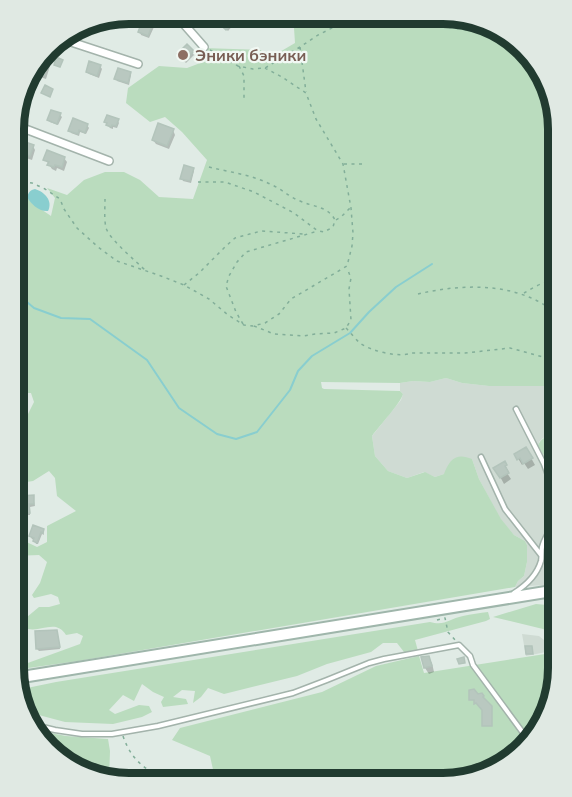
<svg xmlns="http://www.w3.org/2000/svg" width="572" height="797" font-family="Mulish,sans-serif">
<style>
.built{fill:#cfdbd3}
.green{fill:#badcbe}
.water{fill:#89cecf}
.shadow{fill:#0003}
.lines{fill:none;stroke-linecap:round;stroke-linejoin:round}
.stream{stroke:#89cecf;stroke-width:2}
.building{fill:#b9c8c0;stroke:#b3c4bb;stroke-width:1.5}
.lane-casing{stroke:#a3b3ab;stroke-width:7}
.street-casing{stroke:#a3b3ab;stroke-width:10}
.secondary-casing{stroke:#9fb6ab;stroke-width:14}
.path{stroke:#82ae99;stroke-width:1.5;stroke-dasharray:3 4.5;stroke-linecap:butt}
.lane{stroke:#fff;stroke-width:4}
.street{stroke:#fff;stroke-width:7}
.secondary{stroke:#fff;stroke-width:10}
.education-dot{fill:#8d6e63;stroke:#f1f8f3;stroke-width:2}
.labels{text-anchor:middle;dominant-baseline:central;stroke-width:4.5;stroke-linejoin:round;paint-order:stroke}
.education-label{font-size:16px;font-weight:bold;fill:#785e54;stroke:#f1f8f3;text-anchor:start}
.rim{fill:none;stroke:#213b30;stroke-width:8}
</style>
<rect width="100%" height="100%" fill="#e0ebe5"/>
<path class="built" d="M446,378L462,383L489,386H558V432L543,438L539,442V446L558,466V584L515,587L518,581L524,576L527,562V545L525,541L514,535L501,520L479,479L472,459L444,474L435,477L424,472L407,478L388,471L375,456L372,436L401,400L403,394L400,391V383L413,381L430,382Z
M522,634L539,636L544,640L546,652L526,656Z"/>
<path class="green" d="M317,14H439L440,20L459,15L513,37L547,78L558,128V386H489L462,383L446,378L430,382L413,381L400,383L321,382L322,388L324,389L400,391L403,394C400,404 380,425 372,436L375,456L388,471L407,478L425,472L435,477L444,474C449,460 456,452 472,459L479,479L501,519L514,535L525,541L527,545V562L524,576L518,581L515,587L78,661L14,670V668L80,644L83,636L77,633L66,635C56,619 42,632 28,629C23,628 19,625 14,624V614H18L21,622L39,607H49L60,604L58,597L51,594L34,598L32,595L40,583L47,562L39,555L14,556V536L37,547L47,542V526L76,511L57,496L55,478L49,471L33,481L14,484V435L24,422L34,402L31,393H14V175L20,177L17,192L21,199L27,197L32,203L51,216L55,198L47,188L67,195L84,180L105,172H124L140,180L159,197L193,199L207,160L182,132L165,117L150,122L126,103L128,88L159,66L187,68L211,59L203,48L261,50L266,60L295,43L294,28Z
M558,432V466L543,454L538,446C540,437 551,435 558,432Z
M536,604L558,606V649C556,638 553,634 543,629L493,617Z
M488,612L490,619L486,621L415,640L418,651L404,652L397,643H383L371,652L327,664L297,676L224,694L208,688L201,697L193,703L195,691L182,690L173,697L186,699L188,704L163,707L161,702L164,697L153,692L142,684L134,701L123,695L109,710L115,714L139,705L149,706L152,712L142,717L113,724L65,722L35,714L26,703L23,695L27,688L56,682L430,622C445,626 449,619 463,616C471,614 480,613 488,612Z
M558,652V676L539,733L494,772L444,783H216L210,756L172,740L180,728L322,692L376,666L419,656L424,673Z
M34,730L66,736L108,739L110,751L109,779H104L59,760Z
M128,777L154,779L169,783H125Z"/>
<path class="water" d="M35,189C45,192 53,201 48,211C39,212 31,204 27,197C29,192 30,190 35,189Z"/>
<path class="shadow" d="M225,14L235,23L228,31L218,21Z
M152,24L154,27L149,38L141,35L140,32Z
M187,46L194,55L186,63L180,57Z
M43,60L48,62L50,66L46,79L37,76L36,74Z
M100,66L102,69L99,78L89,74L87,72Z
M130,73L131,75L129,85L117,81L116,79Z
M22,100L28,103L29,105L26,114L16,111Z
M60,115L62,117L58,125L50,122L49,120Z
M117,120L119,123L117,128L113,127V129L110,128L106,122Z
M87,125L89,128L86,134L80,132L79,136L71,133L70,130Z
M173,130L175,135L169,149L156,144L153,140Z
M33,146L35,150L32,160L17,155L15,150Z
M64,158L67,162L64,171L57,168L56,171L52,169L45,159Z
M193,169L194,171L191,183L183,181L182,178Z
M526,449L535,465L528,469L524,463L522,465L516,455Z
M504,463L509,472L507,473L511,479L504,484L496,469Z
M33,497L35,506L30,507V515H18L17,513Z
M43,530L44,535L42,534L38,544H36L35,540L32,539L30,536Z
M16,562L18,567L23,569L24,585H18L17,580H14V563Z
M57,631L60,649L39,651L37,649Z
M428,657L432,663L434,672L429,674L425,668Z"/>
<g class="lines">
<path class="stream" d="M14,291L34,308L61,318L90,319L147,360L179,408L217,434L236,439L257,432L290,390L298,371L312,356L350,333L369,312L396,287L432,264"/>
</g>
<path class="building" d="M223,14H228L235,20L226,30L216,21Z
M143,19L153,23L148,36L138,32Z
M187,44L194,51L184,61L177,54Z
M56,57L63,60L60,67L54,65Z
M44,59L49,61L44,75L36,73Z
M89,61L101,65L97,76L86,72Z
M118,68L131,72L128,83L114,79Z
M45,85L53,89L50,97L41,93Z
M22,99L29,101L25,113L17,110Z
M51,110L61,113L57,124L47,120Z
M107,115L119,119L116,126L112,125L111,127L106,125L107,123L104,122Z
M73,118L88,124L85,133L79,130L78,134L68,131Z
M158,123L174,129L167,146L152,140Z
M14,138L34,145L30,156L14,151Z
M47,150L65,157L62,167L55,165L54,167L47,165L49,162L43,160Z
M184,165L194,168L190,181L180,179Z
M526,447L533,458L523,464L520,458L517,460L514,454Z
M505,461L507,465L505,466L509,473L500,478L493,468Z
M34,495V504H29L30,513H15L14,501H20V496Z
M33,525L44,529L43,533L41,532L37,543L33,541L34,538L29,536Z
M546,545L558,548V555L544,550Z
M14,561H17V566L23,565L24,582L15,583V577L14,578Z
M26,594L27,610L14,612V595Z
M57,630L60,647L36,649L35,631Z
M525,646H532L533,654H526Z
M429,656L432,666L424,668L421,657Z
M464,657L465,663L459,664L457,659Z
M474,689L478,694L482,693L484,696L483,697L492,706V726H482V710L476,703L474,704V700H469V690Z"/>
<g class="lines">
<defs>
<path id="lane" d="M516,409L544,464L549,478L558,495
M481,457L505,509L541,555
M14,525H22
M514,593C525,586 537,575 541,561C542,557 541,552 542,547C545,536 552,527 558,518
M473,665L529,741
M25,718L30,724L55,730L82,734H112L158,726L293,693L327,680L369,663L384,659L459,645L470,656L473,665"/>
<path id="street" d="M175,14L204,47
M62,39L138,64
M15,125L109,161"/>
<path id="secondary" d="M16,678L558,590"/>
</defs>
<use href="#lane" class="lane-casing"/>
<use href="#street" class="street-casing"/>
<use href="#secondary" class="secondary-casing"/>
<path class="path" d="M300,47L306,92
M210,50L238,66L253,69L265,68L300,47L318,35L334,27L387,20L411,22L511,36
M239,66L244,76V99
M344,164H364
M198,182H225L254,192L294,213L318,231L324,232L333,227L335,220C328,206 313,207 300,201C289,197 282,189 272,185C251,174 227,172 205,166
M14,196L26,182L32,183L45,189L60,199L64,209L77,228L98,247L117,261L161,276L184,285L209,299L228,315L244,325L253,326L265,323L279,314L291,299L347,266L352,246L353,233L351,208L343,164L316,119L306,93L282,77L265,68
M105,199C105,208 104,219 106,228C110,240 136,261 146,271
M336,220L342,216L350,208
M184,285L199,273L226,246L235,238L261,231L304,234
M524,293C534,287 546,280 558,280
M418,294C464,283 521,282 558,315
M243,324L236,312L226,286L229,276L237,262L246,252L318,231
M254,326L274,334L303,336L315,334L334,333L346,328L351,320L349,289L351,278L347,268
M346,328C351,333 355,339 360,343C370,351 400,358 411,353H465L510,348L554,360L558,359
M437,620L445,618L448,632L455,640
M123,736C133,766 155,777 184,783
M110,781C123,774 134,772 149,772"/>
<use href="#lane" class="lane"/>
<use href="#street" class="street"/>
<use href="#secondary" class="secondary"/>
</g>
<circle class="education-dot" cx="183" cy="55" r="6"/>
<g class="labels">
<g class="education-label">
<text x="195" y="55">Эники бэники</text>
</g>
</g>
<path d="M0 0H572V797H0ZM129 24H443A105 105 0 0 1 548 129V668A105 105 0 0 1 443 773H129A105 105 0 0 1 24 668V129A105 105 0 0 1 129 24Z" fill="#e0e9e3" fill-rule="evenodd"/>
<path class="rim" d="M129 24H443A105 105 0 0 1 548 129V668A105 105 0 0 1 443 773H129A105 105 0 0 1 24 668V129A105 105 0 0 1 129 24Z"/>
</svg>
